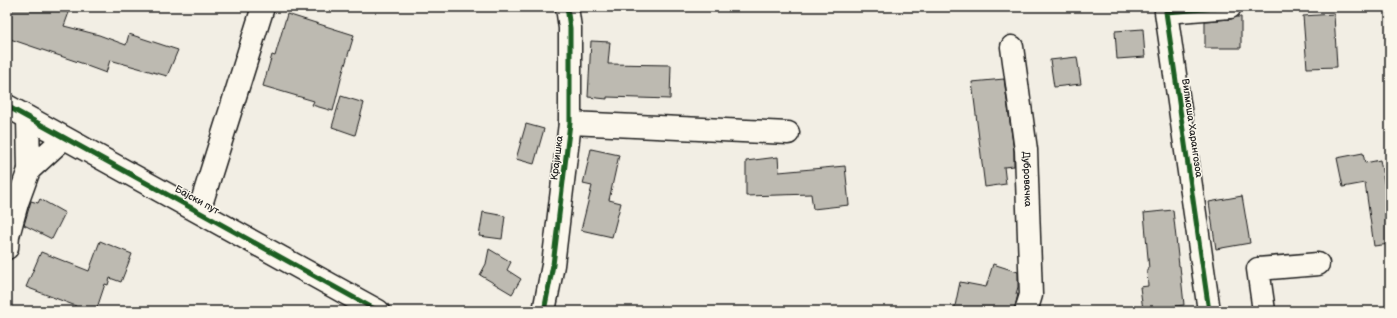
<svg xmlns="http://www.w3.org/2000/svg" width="1397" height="318" font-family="'Balsamiq Sans',sans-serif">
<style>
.building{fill:#bdbab1;stroke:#1c1c1c}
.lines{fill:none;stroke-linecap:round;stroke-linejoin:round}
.minor-casing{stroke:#1c1c1c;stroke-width:25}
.tertiary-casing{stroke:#1c1c1c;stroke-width:25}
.minor{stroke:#fbf7ec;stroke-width:22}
.tertiary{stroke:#fbf7ec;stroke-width:22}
.cycleway-casing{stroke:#fbf7ec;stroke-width:8}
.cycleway{stroke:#1b5e20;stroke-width:5}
.labels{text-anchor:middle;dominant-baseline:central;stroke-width:3;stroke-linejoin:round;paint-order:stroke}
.street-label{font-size:10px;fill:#1c1c1c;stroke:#fbf7ec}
</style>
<rect width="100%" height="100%" fill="#f2eee4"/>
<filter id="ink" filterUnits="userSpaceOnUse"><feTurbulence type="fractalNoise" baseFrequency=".025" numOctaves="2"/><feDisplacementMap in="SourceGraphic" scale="8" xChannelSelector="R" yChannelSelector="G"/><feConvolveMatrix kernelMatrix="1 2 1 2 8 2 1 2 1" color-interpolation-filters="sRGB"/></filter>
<g filter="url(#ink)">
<path class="building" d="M7,7H71L64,26L99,35L126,45L129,34L178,50L167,76L110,60L106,73L87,66V65L7,38Z
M287,14L354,35L342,75L333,111L312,105L314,101L263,86L272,55L275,56Z
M1334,14L1337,67L1307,68L1303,16Z
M1237,17H1241V48H1205V21L1231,19Z
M1143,29L1145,57L1117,59L1115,31Z
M591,41L610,42L608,64L671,65L670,99L607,97V99L588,97Z
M1077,57L1081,84L1054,87L1050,60Z
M1004,79L1014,151V166L1004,167L1006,184L985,187L972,82Z
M341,96L364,103L355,135L332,127Z
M526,124L544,129L534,164L516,159Z
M591,149L619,155L609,200L621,203L612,237L581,230L592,186L583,184Z
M1363,153L1365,163L1380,160L1390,214V244L1374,246L1365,183L1343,187L1337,158Z
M778,157L779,172L845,166L849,205L813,209L811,194L746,196V161Z
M1242,196L1250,243L1216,249L1209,202Z
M40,199L65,213L52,239L24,225L31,201L38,203Z
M1173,210L1179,266H1180L1184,305L1143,310L1140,287L1148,286L1147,270L1149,269L1144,213Z
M483,212L505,216L502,239L479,236Z
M100,241L132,254L121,282L110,278L108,285L105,284L96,311H75L76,306L26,287L41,252L89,271Z
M489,249L511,262L507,270L521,279L512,294L480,275L486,264Z
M993,264L1018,272V287L1016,294H1018L1014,311H954L960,282L986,287Z"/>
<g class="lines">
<defs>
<g id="minor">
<path id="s1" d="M1012,47L1026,150L1031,295L1026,311"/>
<path d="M28,118L29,170"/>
<path d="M570,123L788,133"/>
<path d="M199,211L263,7"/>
<path d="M7,248L8,236L17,203L29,170L64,138"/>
<path d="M544,311L553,265L570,123V28L567,7"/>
<path d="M1209,311L1166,12L1230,7"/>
<path d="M1264,311L1258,269L1318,264"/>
</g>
<path id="tertiary" d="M7,106L378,311"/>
</defs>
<use href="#minor" class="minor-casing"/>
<use href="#tertiary" class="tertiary-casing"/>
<use href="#minor" class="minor"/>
<use href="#tertiary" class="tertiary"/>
<defs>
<path id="cycleway" d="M7,106L378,311
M544,311L553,265L570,123V28L567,7
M1209,311L1166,12L1230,7"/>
</defs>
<use href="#cycleway" class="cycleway-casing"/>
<use href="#cycleway" class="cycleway"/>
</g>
</g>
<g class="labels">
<g class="street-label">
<text transform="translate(1192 128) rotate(82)">Вилмоша Харангозоа</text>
<text transform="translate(557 158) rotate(-83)">Крајишка</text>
<text stroke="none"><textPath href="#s1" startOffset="133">Дубровачка</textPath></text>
<text transform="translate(197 200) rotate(29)">Бајски пут</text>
</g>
</g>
<rect width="1397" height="318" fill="none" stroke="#fbf7ec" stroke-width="24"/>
<rect x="12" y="12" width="1373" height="294" fill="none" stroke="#1c1c1c" stroke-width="1.5" filter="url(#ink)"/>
</svg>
